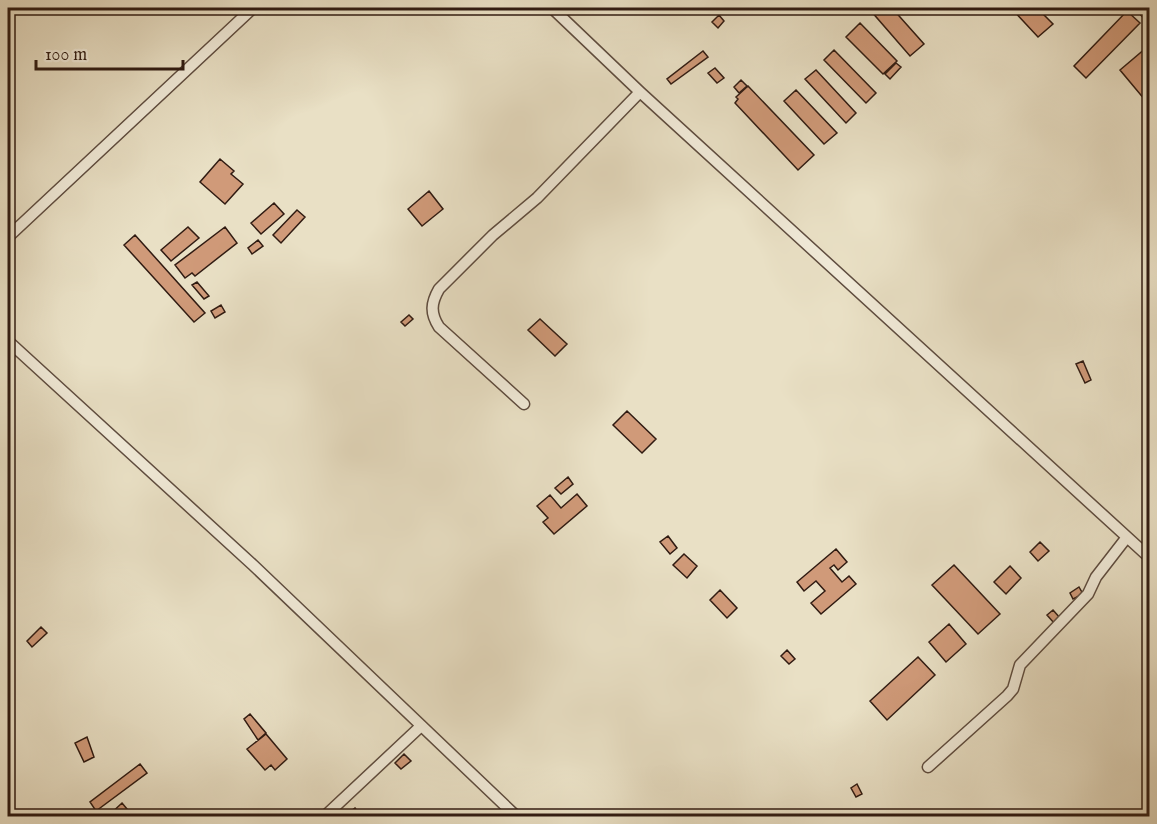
<svg xmlns="http://www.w3.org/2000/svg" width="1157" height="824" font-family="'IM FELL English',serif">
<style>
.building{fill:#d09a79;stroke:#301b12;stroke-width:1.5}
.lines{fill:none;stroke-linecap:round;stroke-linejoin:round}
.minor-casing{stroke:#5e4c3f;stroke-width:13}
.minor{stroke:#f1ebd9;stroke-width:10}
</style>
<rect width="100%" height="100%" fill="#e9e0c5"/>
<filter id="stains"><feTurbulence type="fractalNoise" baseFrequency=".00333" numOctaves="4"/><feColorMatrix values="0 0 0 0 .2 0 0 0 0 .09 0 0 0 0 .02 0 0 0 .5 -.17"/></filter>
<radialGradient id="worn" r=".72"><stop offset=".6" stop-color="#630" stop-opacity="0"/><stop offset="1" stop-color="#630" stop-opacity=".3"/></radialGradient>
<path class="building" d="M875,8H892L924,44L910,56L871,11Z
M1011,8H1037L1053,24L1038,37Z
M1139,8H1150L1149,24L1136,10Z
M1127,11L1140,23L1086,78L1074,66Z
M719,15L724,21L718,28L712,22Z
M860,23L897,61L883,74L846,37Z
M1146,48L1150,51V106L1120,70Z
M834,50L876,93L866,103L824,60Z
M703,51L708,57L671,84L667,79Z
M896,63L901,67L890,79L885,74Z
M715,68L724,78L717,83L708,73Z
M816,70L856,113L846,123L805,79Z
M741,80L747,86L739,93L734,87Z
M748,86L814,155L798,170L735,103L738,99L736,97Z
M796,90L837,133L824,144L784,101Z
M220,159L234,171L231,174L243,184L225,204L200,182Z
M429,191L443,209L422,226L408,209Z
M274,203L284,214L261,234L251,223Z
M297,210L305,217L281,243L273,235Z
M188,227L199,238L171,261L161,250Z
M225,227L237,243L195,276L192,273L185,278L175,265Z
M135,235L205,313L194,322L124,245Z
M258,240L263,246L252,254L248,248Z
M197,282L209,296L204,299L192,285Z
M221,305L225,312L215,318L211,311Z
M409,315L413,319L405,326L401,322Z
M540,319L567,344L555,356L528,330Z
M1083,361L1091,380L1085,383L1076,364Z
M627,411L656,439L642,453L613,425Z
M568,477L573,484L561,494L555,488Z
M577,494L587,506L554,534L543,522L548,518L537,506L550,495L561,508Z
M668,536L677,548L670,554L660,542Z
M1040,542L1049,551L1038,561L1030,552Z
M836,549L847,562L838,570L834,565L830,568L842,582L849,576L856,584L821,614L811,603L825,591L816,581L804,591L797,582Z
M684,554L697,566L687,578L673,565Z
M954,565L1000,614L978,634L932,585Z
M1010,566L1021,578L1006,594L994,582Z
M1079,587L1083,594L1073,599L1070,593Z
M720,590L737,608L727,618L710,600Z
M1053,610L1060,618L1054,623L1047,615Z
M949,624L966,644L946,662L929,642Z
M41,627L47,633L32,647L27,641Z
M787,650L795,659L789,664L781,656Z
M918,657L935,675L887,720L870,701Z
M250,714L266,733L258,740L244,719Z
M266,734L287,759L275,770L271,765L265,770L247,749Z
M87,737L94,757L84,762L75,743Z
M404,754L411,761L401,769L395,763Z
M140,764L147,773L96,811L90,802Z
M857,784L862,794L856,797L851,788Z
M122,803L127,809L121,814L123,816H108Z
M355,808L361,816H344Z"/>
<g class="lines">
<defs>
<path id="minor" d="M552,8L640,92L1150,558
M8,237L253,8
M8,341L253,565L516,816
M524,404L439,327C430,313 431,303 439,289L493,235L537,198L640,92
M928,767L1007,696L1013,689L1020,665L1088,594L1096,577L1127,537
M325,816L420,727"/>
</defs>
<use href="#minor" class="minor-casing"/>
<use href="#minor" class="minor"/>
</g>
<rect width="1157" height="824" fill="none" stroke="#e9e0c5" stroke-width="30"/>
<rect x="9" y="9" width="1139" height="806" fill="none" stroke="#301b12" stroke-width="3"/>
<rect x="15" y="15" width="1127" height="794" fill="none" stroke="#301b12" stroke-width="1.5"/>
<path d="M36 60v9h147v-9" fill="none" stroke="#301b12" stroke-width="3"/>
<text x="45" y="60" font-size="18" fill="#301b12" stroke="#f1ebd9" stroke-width="4.5" paint-order="stroke">100 m</text>
<rect width="100%" height="100%" filter="url(#stains)"/>
<rect width="100%" height="100%" fill="url(#worn)"/>
</svg>
